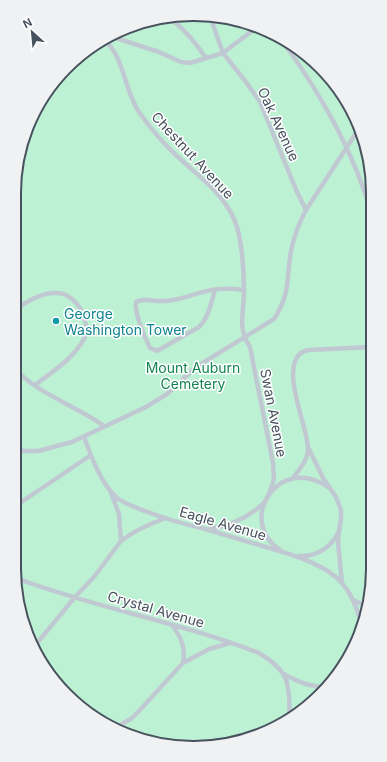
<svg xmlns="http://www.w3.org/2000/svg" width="387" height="762" font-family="Inter,sans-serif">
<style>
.green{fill:#bdf1d4}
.building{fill:#ccced4;stroke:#d3d5db}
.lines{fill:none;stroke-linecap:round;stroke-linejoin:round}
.service{stroke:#c0c9d2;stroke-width:4.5}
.culture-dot{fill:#0f9aa8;stroke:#fff;stroke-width:1.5}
.labels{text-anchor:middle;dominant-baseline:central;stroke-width:3;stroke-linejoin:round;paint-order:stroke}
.street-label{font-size:14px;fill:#47525e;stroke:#fff}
.culture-label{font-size:14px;fill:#0d838f;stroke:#fff;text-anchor:start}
.park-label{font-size:14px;fill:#148351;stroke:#fff}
.rim{fill:none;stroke:#47525e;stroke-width:2}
</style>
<rect width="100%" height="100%" fill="#f2f0f0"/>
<path class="green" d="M205,14L273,32L336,84L359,125L371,170L373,580L355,648L321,695L273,729L217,746L158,745L104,724L51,678L24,626L14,568V182L32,114L75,59L136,24Z"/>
<path class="building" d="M51.5 321a4.5 4.5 0 1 1 9 0a4.5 4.5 0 1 1-9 0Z"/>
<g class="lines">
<path class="service" d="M207,15L212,22L223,53L246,82L260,102L297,192L306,210
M171,19C185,30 196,43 206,58
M113,37L159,52L181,62L190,63L223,53L256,28
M281,39C319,91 355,154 372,216
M106,41C113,49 118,57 121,67C127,82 130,99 139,112C150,128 163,143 177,156C197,175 222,192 234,219C242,236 244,271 244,291C244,313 237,327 250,347L273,463L274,479L269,494
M215,290C211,303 209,317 199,327L157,351L150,348C145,338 134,313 136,302C145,297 153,302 163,301C177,301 190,295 203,292C216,288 230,288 244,290
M14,313C23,302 43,292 57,293C77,293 92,323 84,339C73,359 52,372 35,385
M14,368C39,395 75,405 104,426
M84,437C91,456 101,484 117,498C128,506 143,510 156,515C172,521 189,525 205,529C226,535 246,541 266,547C290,554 316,561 336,577C350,589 357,607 361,624
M14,449L24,451H38L72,442L146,407L167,394L196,367L274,319C291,293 286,279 291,251C294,236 299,223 306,210L360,127
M309,449L323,478L336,497L341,510V519L339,531L338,542L342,583
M293,478C299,470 309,458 308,448C307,426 283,375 298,356C300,353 304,351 308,350L372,347
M14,507L91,455
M209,529C231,526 248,518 264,503
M121,541C135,530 149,524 166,518
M280,550C236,521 278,453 328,487
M298,556C315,557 330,549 338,533
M16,578C95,608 180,622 259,653C267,658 278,665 283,674C290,684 290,706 289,718
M353,600L366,606
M34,647L75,597L94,577L121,541L119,514L111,493
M183,663L209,649L230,643
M284,674C298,682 310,687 327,687
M303,708L324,691
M115,728L132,718L138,712L183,663C186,648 181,637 172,625"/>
</g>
<circle class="culture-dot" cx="56" cy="321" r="4"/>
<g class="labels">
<g class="street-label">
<text transform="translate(279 124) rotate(65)">Oak Avenue</text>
<text transform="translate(193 155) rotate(47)">Chestnut Avenue</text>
<text transform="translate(274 413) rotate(79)">Swan Avenue</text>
<text transform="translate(223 523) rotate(16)">Eagle Avenue</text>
<text transform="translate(156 609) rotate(16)">Crystal Avenue</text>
</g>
<g class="culture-label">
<text x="64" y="313">George<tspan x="64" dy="16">Washington Tower</tspan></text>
</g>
<g class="park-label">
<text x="193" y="367">Mount Auburn<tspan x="193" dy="16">Cemetery</tspan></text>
</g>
</g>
<path d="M0 0H387V762H0ZM193 21H194A172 172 0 0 1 366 193V569A172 172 0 0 1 194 741H193A172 172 0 0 1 21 569V193A172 172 0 0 1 193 21Z" fill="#f0f1f2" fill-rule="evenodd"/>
<path class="rim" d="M193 21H194A172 172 0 0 1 366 193V569A172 172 0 0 1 194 741H193A172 172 0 0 1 21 569V193A172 172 0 0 1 193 21Z"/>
<g transform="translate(32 32) rotate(333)" stroke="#ffffff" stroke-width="3" paint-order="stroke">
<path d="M0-3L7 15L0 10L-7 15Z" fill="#47525e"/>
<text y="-6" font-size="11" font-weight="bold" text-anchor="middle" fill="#47525e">N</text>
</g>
</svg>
